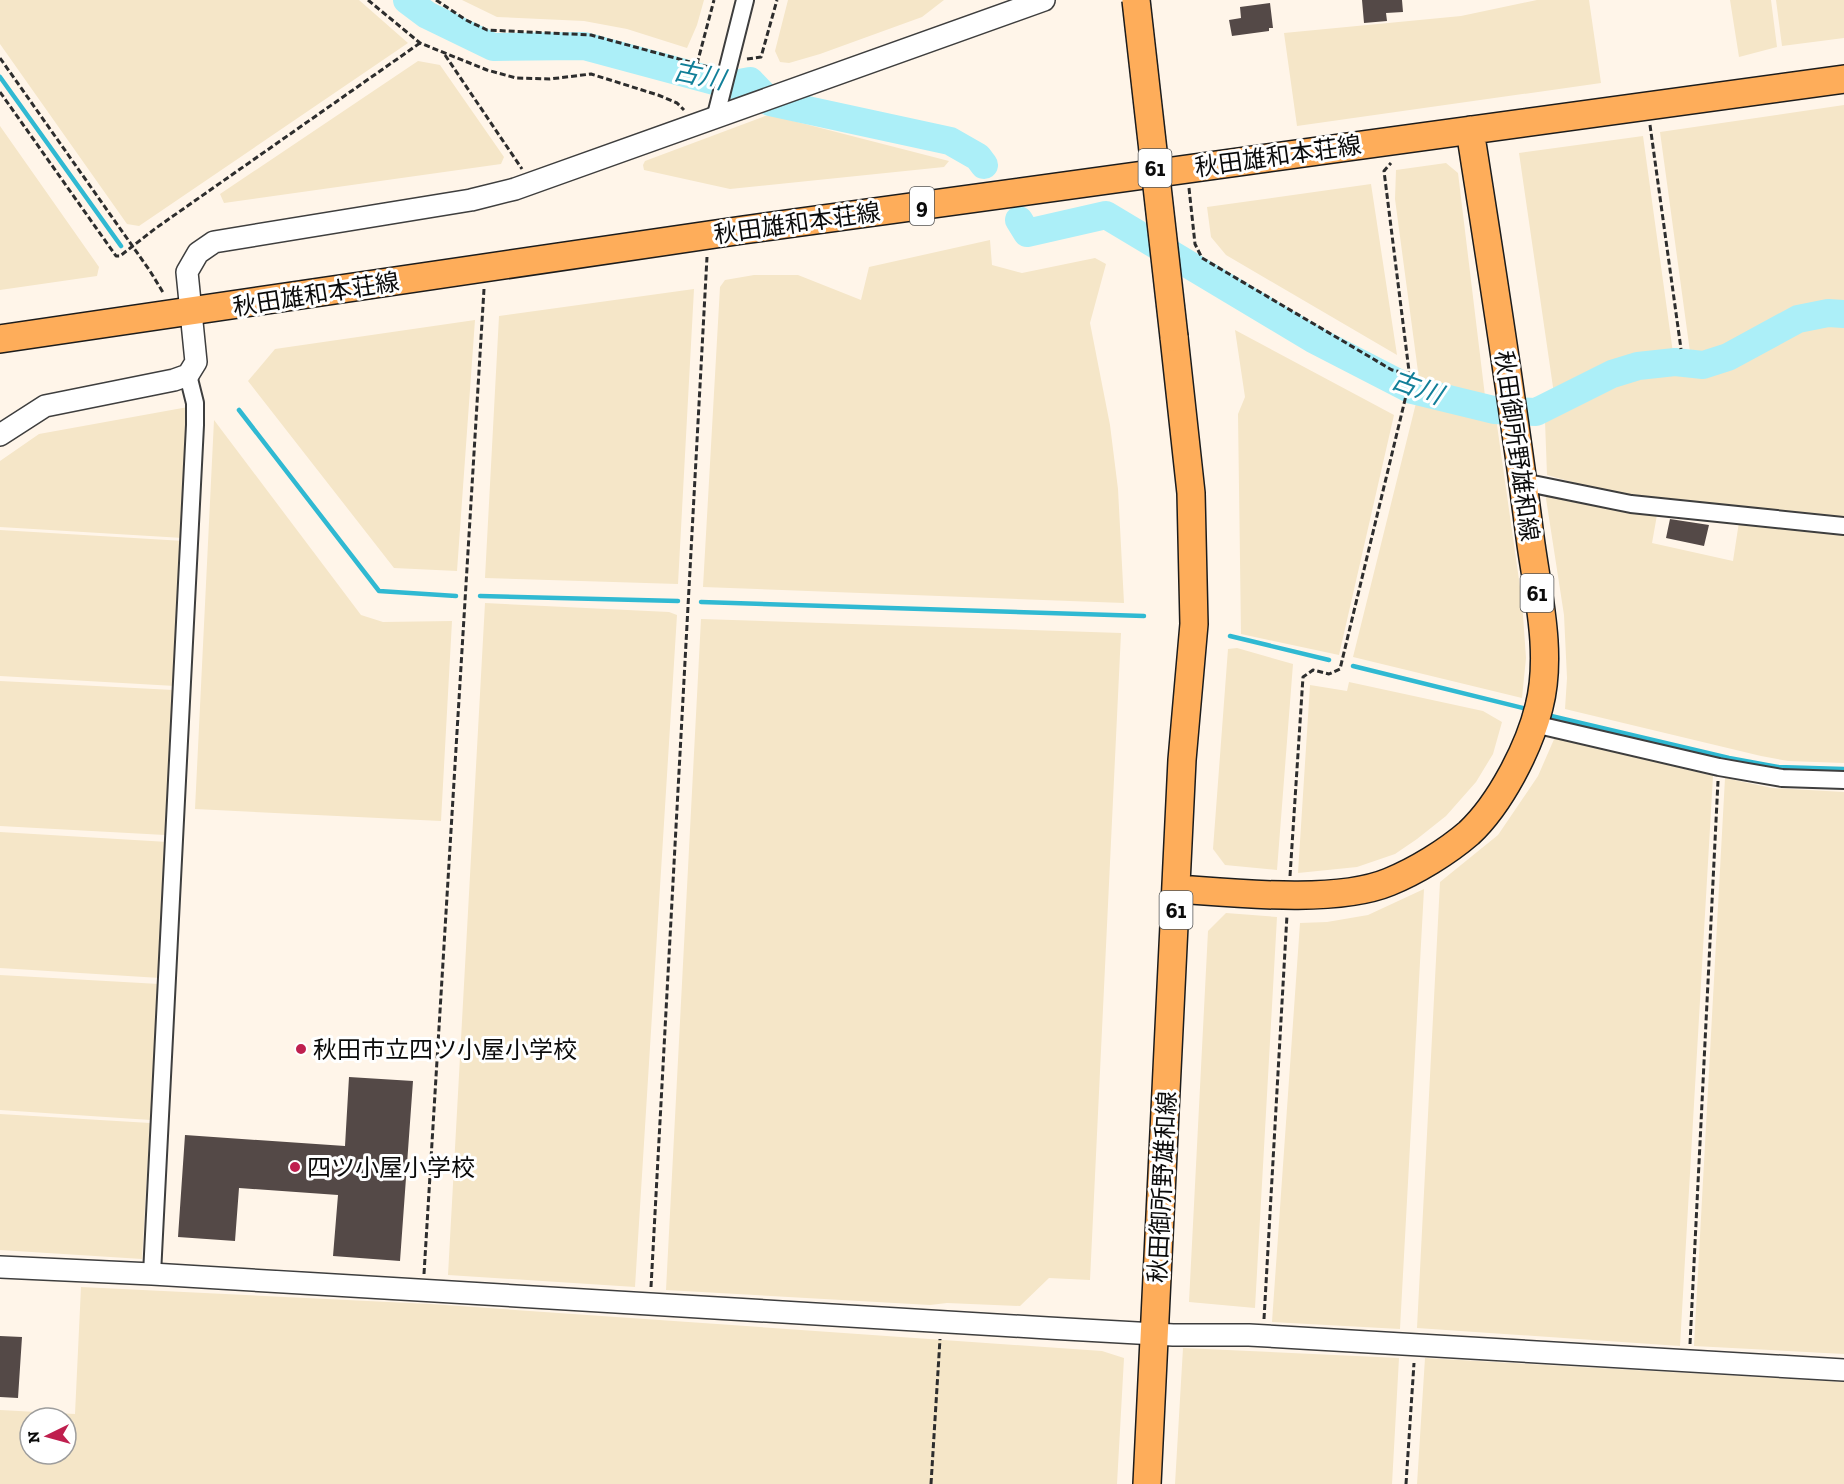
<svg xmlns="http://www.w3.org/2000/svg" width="1844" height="1484" font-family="'Zilla Slab','Noto Sans JP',serif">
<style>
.farmland{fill:#f5e6c8;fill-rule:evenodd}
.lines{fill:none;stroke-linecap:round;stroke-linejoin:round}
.stream{stroke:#30b9d2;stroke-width:4.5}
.river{stroke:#aceff8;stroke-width:28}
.building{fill:#544947}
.minor-casing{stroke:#3e3e3e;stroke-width:20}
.tertiary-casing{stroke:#3e3e3e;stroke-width:24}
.primary-casing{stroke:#1c1c1c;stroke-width:30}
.path{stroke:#2d2d2d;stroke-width:3;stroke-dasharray:6 3;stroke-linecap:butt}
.minor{stroke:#fff;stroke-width:16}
.tertiary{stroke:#fff;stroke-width:21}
.primary{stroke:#fead5a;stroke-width:27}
.primary-bridge-casing{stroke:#1c1c1c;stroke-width:30;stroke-linecap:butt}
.primary-bridge{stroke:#fead5a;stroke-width:27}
.poi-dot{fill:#bf1f4e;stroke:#fff;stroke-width:2}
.labels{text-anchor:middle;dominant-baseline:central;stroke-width:6;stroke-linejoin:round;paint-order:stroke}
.shield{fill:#fff;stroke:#545454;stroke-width:1.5}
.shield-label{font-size:22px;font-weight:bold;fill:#0b0b0b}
.street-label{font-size:24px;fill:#0b0b0b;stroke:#fff}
.poi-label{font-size:24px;fill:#0b0b0b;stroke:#fff;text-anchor:start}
.water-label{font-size:26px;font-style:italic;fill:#117f99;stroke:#fff}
</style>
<rect width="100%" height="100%" fill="#fff5e9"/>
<path class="farmland" d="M0,0H359L408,43L139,226L127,224L0,44Z
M462,0H704L697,25L687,48L627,29L584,21L497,17Z
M788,0H944L922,17L820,54L789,63L780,62L775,51Z
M1537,0H1589L1601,83L1297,126L1284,33L1461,16Z
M1730,0H1771L1777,47L1739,57Z
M1776,0H1844V38L1782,46Z
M418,61L440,65L504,157L501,164L224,203L220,194Z
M1844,105V307H1828L1793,314L1732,347L1709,355L1690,352L1660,132Z
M765,116H774L949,161L944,167L730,189L644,170L643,165L645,161Z
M0,126L99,267L97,276L0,290Z
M1643,136L1673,353L1629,359L1592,374L1567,391L1554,394L1519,153Z
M1446,163L1458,173L1485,396L1419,379L1395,199L1396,170Z
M1371,184L1397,355L1226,255L1211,237L1207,207Z
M990,240L992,265L1022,273L1095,258L1106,264L1090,323L1110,425L1118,489L1124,603L703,587L720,287L725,280L754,275H798L861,300L869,267Z
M694,289L678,584L485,578L499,316Z
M475,320L457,571L394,568L248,381L275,349Z
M1828,320L1844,321V519L1728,508L1600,490L1547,475L1545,421L1602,389L1635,376L1673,371L1701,372L1728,366L1797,325Z
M1235,330L1394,415L1339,655L1241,634L1238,414L1245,397Z
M1417,399L1496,418L1522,601L1526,658L1522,698L1353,657Z
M188,407L183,538L0,527V461L39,434Z
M214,420L361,615L383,622L452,621L441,821L195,809Z
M1545,492L1657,515L1652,543L1733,561L1739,522L1844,534V763L1788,761L1761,756L1565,709L1567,678L1564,615Z
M0,530L184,541L175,686L0,676Z
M485,603L669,612L677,615L635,1287L448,1275Z
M701,619L1121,633L1090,1280L1049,1278L1020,1306L947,1303L930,1305L666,1290Z
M1237,648L1293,664L1277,870L1225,865L1213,849L1228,649Z
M0,681L173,690L165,835L0,826Z
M1349,682L1483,711L1502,722L1493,754L1476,782L1446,816L1417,839L1395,854L1357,867L1298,873L1310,685L1347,691Z
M1555,737L1713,776L1680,1346L1417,1328L1440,882L1498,835L1538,776Z
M1725,778L1772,788L1844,792V1354L1694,1346Z
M0,832L168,842L160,978L0,968Z
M1424,889L1400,1329L1272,1322L1300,923L1327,922L1368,915Z
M1226,913L1277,917L1255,1308L1189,1302L1208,931Z
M0,975L159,984L151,1120L0,1110Z
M0,1114L150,1123L142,1259L0,1250Z
M81,1287L430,1304L1102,1351L1124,1358L1117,1484H0V1410L75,1414ZM30,1418H66V1454H30Z
M1183,1348L1399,1358L1392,1484H1175Z
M1425,1358L1844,1382V1484H1417Z"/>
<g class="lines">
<path class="stream" d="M0,77L121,246
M239,410L379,591L456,596
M480,596L678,601
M701,602L1144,616
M1230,636L1329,660
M1353,666L1531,710
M1547,715L1729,758L1778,767L1844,769"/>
<path class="river" d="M407,0L427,15L493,47L584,46L729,85L750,81L770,102L950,141L978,157L984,165
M1019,220L1027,233L1106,215L1313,339L1412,390L1494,410L1536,412L1612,374L1638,366L1675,362L1703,365L1728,357L1798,319L1828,313L1844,314"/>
</g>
<path class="building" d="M1362,0H1402L1403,12L1386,13L1387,21L1364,23Z
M1270,3L1273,28H1269V31L1232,36L1229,20L1241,18L1240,7Z
M1670,519L1709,525L1704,546L1666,538Z
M349,1077L413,1081L400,1261L333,1256L338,1195L239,1188L235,1241L178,1237L185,1135L345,1146Z
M0,1336L22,1337L18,1398L0,1397Z"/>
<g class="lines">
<defs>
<path id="minor" d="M716,115L745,0
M1523,482L1631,504L1844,526
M1534,724L1719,767L1782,778L1844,780
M152,1274L195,425V403L188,375"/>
<path id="tertiary" d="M0,435L45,406L174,380L188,375L196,362L187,272L198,253L214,242L471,200L515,189L1044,0
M0,1267L152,1274L1048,1328L1173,1335H1249L1844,1370"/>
<path id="primary" d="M0,339L743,230L1844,79
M1177,889C1235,893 1336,904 1389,882C1416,871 1447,852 1469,833C1500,804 1529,748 1539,707C1553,653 1537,591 1530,537C1513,401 1491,265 1470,130
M1147,1484L1182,760L1194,624L1191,493L1174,337"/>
</defs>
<use href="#minor" class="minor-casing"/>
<use href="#tertiary" class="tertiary-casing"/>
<use href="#primary" class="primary-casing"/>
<path class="path" d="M368,0L420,43L487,70L516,78L550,79L591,74L658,95L677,103L684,110
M436,0L466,20L487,30L591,35L712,68
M445,55L522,169
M0,58L150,271L164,294
M747,59L761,57L777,0
M697,64L714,0
M0,92L116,256H120L156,228L420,43
M1650,125L1681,349
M1189,188L1195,244L1202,258L1392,370L1410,374
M1290,876L1303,677L1313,670L1329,674L1340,669L1410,379L1384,171L1391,163
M424,1274L484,289
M651,1287L707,257
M1264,1319L1287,915
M1690,1344L1718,781
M931,1484L940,1339
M1406,1484L1414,1363"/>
<use href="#minor" class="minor"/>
<use href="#tertiary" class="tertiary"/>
<use href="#primary" class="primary"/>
<defs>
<path id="primary-bridge" d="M1136,0L1174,337"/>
</defs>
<use href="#primary-bridge" class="primary-bridge-casing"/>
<use href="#primary-bridge" class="primary-bridge"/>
</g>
<g class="poi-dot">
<circle cx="301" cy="1049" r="6"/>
<circle cx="295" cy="1167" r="6"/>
</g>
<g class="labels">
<g class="shield">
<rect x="1138.5" y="149" width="33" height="38" rx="4.5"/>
<rect x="910" y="187" width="24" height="38" rx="4.5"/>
<rect x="1520.5" y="574" width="33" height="38" rx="4.5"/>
<rect x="1159.5" y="891" width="33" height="38" rx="4.5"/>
</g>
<g class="shield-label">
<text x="1155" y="168">61</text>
<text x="922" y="206">9</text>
<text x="1537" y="593">61</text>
<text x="1176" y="910">61</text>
</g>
<g class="street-label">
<text transform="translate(1278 156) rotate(-8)">秋田雄和本荘線</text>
<text transform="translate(797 223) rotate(-8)">秋田雄和本荘線</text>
<text transform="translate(316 294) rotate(-9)">秋田雄和本荘線</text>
<text transform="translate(1517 446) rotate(82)">秋田御所野雄和線</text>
<text transform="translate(1162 1187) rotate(-87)">秋田御所野雄和線</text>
</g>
<g class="poi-label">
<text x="313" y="1049">秋田市立四ツ小屋小学校</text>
<text x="307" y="1167">四ツ小屋小学校</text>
</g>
<g class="water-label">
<text transform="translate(699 75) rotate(12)">古川</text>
<text transform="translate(1417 387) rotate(20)">古川</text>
</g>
</g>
<g transform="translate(48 1436) rotate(265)"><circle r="28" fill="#ffffff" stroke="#9d9d9d" stroke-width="1.5"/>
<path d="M0-4.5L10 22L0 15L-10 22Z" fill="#bf1f4e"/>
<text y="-9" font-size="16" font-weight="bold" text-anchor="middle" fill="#0b0b0b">N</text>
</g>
</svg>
